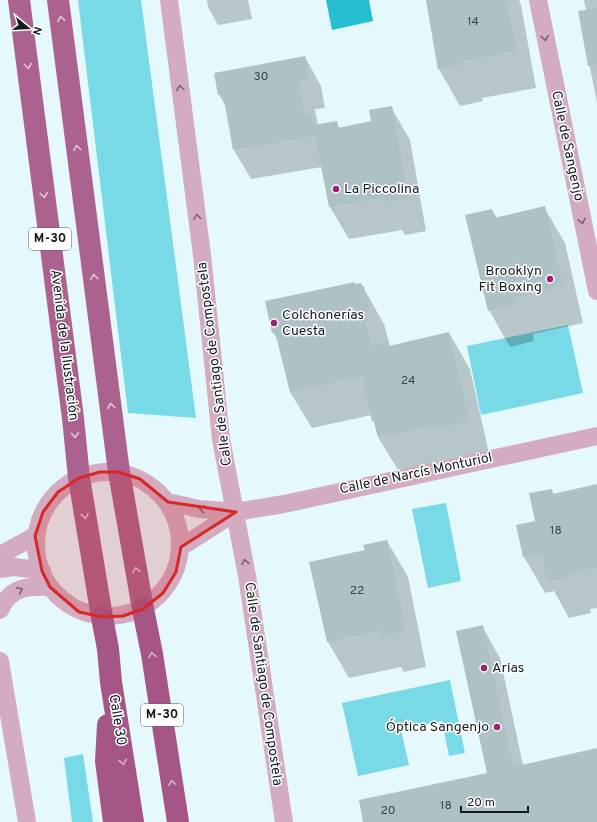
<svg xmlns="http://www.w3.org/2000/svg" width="597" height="822" font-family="Overpass,sans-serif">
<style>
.green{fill:#78d9e7}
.water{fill:#25bed0}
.shadow{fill:#0003}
.building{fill:#aec1c4}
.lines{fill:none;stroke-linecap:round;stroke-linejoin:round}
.minor{stroke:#d3acc1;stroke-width:18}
.trunk{stroke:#ac628e;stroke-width:22}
.motorway{stroke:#a65686;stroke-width:22}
.oneway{stroke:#e2c8d7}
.oneway2{stroke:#74646e}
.oneway3{stroke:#d7b3c9}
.marked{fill:#d62828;fill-opacity:0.2;stroke:#d62828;stroke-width:3;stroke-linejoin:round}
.poi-dot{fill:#9e2075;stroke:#fff;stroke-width:1.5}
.labels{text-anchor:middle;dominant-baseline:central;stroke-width:3;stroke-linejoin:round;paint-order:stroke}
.number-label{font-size:12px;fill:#3a4446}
.shield{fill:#fff;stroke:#5a5f60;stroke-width:1}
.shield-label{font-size:13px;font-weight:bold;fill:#141b1c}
.street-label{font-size:14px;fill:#141b1c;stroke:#fff}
.poi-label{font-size:14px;fill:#141b1c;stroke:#fff;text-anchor:start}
</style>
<rect width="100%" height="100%" fill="#e5f9fc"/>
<path class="green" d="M78,0H141L196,418L128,413Z
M568,325L583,393L481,415L467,346Z
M446,503L461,581L428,588L412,509Z
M450,680L465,753L449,756L442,721L401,730L409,765L358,776L342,703Z
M83,754L93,822H72L64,758Z"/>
<path class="water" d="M326,0H369L373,21L332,30Z"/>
<path class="shadow" d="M207,0H248L252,19L218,25L208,7Z
M426,0H519L521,5L536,88L482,98L483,101L460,106L439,69Z
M584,0H597V103L579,12L586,11Z
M305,57L321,86L325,108L315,109L318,125L336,122L340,128L372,122L391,107L410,140L426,231L405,235L402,230L349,239L330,207L322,167L251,179L234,150L226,107L219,94Z
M544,207L565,243L583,323L533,334L534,341L510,347L489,310L492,210L497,218Z
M354,283L356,285L361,284L363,287L384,324L390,346L449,333L470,369L490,458L400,473L378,437L372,415L312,428L290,392L279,343L273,332L266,302Z
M597,485V608L590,609L591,613L569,618L554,591L545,593L524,557L536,522L551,490L554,494Z
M387,541L408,577L426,667L404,672L401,667L349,678L328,642L366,551Z
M482,626L500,658L523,765L597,749V822H364L488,774Z"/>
<path class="building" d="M426,0H507L516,51L462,61V65L438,70Z
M597,8V65L588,66L578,11Z
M305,56L309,78L298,80L304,114L312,113L315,136L233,150L223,94L218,95L214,73Z
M392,106L408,198L385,202L384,197L329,207L313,125L337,121L338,128L371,121L369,110Z
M545,206L563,286L513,298L514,305L488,311L465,215L492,209L494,218Z
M355,282V284L361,283L362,286H364L369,310L364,312L371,346L388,342L389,346L449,332L469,421L438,428L437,425L384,437V435L378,437L374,421L372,422L363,376L290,392L275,332L272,333L265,301Z
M597,484V567L570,573L571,577L547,582L542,553L523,557L516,525L535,521L529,493L552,489L553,494Z
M387,540L406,631L382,636L381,630L327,642L309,562L365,550L363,545Z
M483,625L513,767L597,748V822H363L359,800L487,773L456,631Z"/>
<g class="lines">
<path class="minor" d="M169,0L202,255L221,439L247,576L284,822
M538,0L597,291
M36 544a72 72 0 1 1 144 0a72 72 0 1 1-144 0Z
M168,502L199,509L236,512L284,504L597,436
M181,547L236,512
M0,555L35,536
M0,569L15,567L42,571
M0,610C10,587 27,586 50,587
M0,661L27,822"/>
<path class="trunk" d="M19,0L73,418L79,478L102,617
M58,0L119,472L143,609"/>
<path class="motorway" d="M143,609L152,654L178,822
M102,617L108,649L111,682L133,822
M108,725L106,761L114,822"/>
</g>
<defs><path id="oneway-chevron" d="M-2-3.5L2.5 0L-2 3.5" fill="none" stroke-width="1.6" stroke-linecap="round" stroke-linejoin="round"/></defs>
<g class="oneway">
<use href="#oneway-chevron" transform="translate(61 19) rotate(-97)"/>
<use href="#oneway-chevron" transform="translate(28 66) rotate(83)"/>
<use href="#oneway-chevron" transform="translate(77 148) rotate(-97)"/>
<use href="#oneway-chevron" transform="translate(44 195) rotate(83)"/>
<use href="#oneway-chevron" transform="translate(94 277) rotate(-97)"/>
<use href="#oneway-chevron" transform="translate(111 406) rotate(-97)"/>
<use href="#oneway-chevron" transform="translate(75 435) rotate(86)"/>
<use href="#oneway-chevron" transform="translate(85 516) rotate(81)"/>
<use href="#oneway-chevron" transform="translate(136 570) rotate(-100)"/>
</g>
<g class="oneway2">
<use href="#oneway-chevron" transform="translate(545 38) rotate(80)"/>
<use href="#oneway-chevron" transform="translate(180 88) rotate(-98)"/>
<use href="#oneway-chevron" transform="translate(197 217) rotate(-98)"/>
<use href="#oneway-chevron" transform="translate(582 221) rotate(78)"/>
<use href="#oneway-chevron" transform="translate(202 509) rotate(-172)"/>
<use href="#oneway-chevron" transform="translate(245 562) rotate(-100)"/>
<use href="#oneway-chevron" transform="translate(20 590) rotate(-25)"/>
</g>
<g class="oneway3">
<use href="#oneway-chevron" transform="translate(152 655) rotate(-99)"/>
<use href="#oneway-chevron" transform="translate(123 762) rotate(81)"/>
<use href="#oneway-chevron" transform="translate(172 783) rotate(-99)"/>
</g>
<path class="marked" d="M100,472H119L140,479L168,502L236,512L181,547L176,572L163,593L143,609L123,616L102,617L79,612L50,587L42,571L35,536L43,512L58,492L79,478Z"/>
<g class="poi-dot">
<circle cx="336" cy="189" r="4"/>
<circle cx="550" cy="279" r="4"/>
<circle cx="274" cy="323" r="4"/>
<circle cx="484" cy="668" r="4"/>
<circle cx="497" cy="727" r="4"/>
</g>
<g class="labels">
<g class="number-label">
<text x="473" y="22">14</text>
<text x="261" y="77">30</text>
<text x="408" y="381">24</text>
<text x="556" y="531">18</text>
<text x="357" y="591">22</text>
<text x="446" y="806">18</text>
<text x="388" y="811">20</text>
</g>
<g class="shield">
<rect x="29" y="228" width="42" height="22" rx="3"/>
<rect x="141" y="704" width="42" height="22" rx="3"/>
</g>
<g class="shield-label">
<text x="50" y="239">M-30</text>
<text x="162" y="715">M-30</text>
</g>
<g class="street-label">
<text transform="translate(567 146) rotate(78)">Calle de Sangenjo</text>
<text transform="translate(64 345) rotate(83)">Avenida de la Ilustración</text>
<text transform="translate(215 364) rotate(-97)">Calle de Santiago de Compostela</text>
<text transform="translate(416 474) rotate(-12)">Calle de Narcís Monturiol</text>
<text transform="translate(263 684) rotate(82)">Calle de Santiago de Compostela</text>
<text transform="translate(117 720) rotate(81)">Calle 30</text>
</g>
<g class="poi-label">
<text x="344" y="189">La Piccolina</text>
<text x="542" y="271" text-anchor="end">Brooklyn<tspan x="542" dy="16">Fit Boxing</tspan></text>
<text x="282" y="315">Colchonerías<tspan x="282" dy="16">Cuesta</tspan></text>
<text x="492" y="668">Arias</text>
<text x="489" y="727" text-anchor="end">Óptica Sangenjo</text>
</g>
</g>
<g transform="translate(28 28) rotate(108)" stroke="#ffffff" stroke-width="3" paint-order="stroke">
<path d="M0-3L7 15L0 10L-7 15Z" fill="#141b1c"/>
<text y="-6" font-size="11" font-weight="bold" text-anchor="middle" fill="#141b1c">N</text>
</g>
<path d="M461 806v6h67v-6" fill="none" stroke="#141b1c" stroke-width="2"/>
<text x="467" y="806" font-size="12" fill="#141b1c" stroke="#ffffff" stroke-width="3" paint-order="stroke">20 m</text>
</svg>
